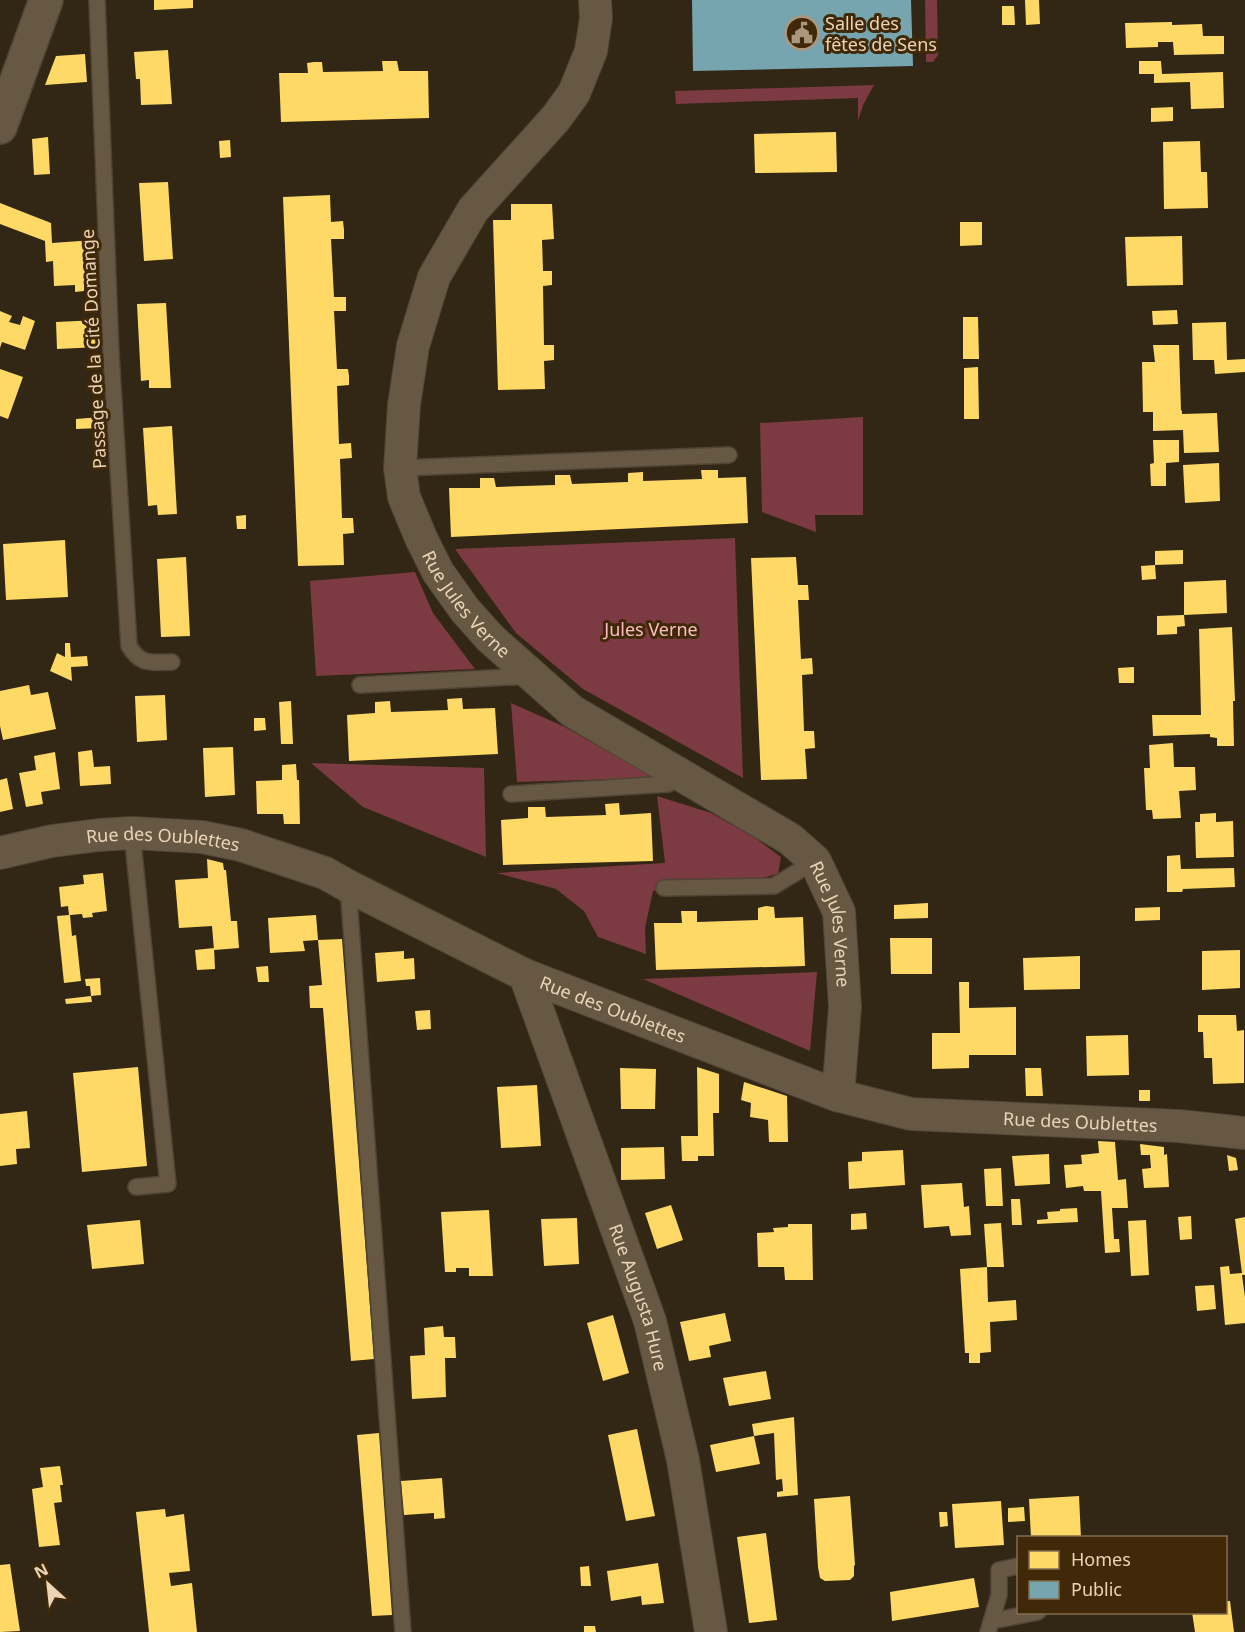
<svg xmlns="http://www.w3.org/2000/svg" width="1245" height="1632" font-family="'Noto Sans',sans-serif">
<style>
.green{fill:#7c3a42}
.homes{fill:#ffd966}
.public{fill:#76a5af}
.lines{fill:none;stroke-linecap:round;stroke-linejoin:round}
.lane-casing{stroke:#4f4435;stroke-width:18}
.street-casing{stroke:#4f4435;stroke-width:34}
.secondary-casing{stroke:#4f4435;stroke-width:36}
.lane{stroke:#675843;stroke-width:15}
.street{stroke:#675843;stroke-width:32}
.secondary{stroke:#675843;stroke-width:33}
.labels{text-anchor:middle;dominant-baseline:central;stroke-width:6;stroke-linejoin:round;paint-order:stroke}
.poi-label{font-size:18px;fill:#ecd4b7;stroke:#3f2908;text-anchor:start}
.street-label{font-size:18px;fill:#ecd4b7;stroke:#3f2908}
.park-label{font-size:18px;fill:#febdc4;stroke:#3f2908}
</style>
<rect width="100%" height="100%" fill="#322615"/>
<path class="green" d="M925,0H937L938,55L933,62H926Z
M874,85L863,105L858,121V98L676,104L675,91Z
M863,417V515H815L816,532L762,512L760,423Z
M735,538L743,778L583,689L516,633L455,549Z
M415,572L433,613L475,669L316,676L310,581Z
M511,703L563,726L656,778L517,782Z
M311,763L484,768L486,857L363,807Z
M657,796L711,813L754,837L781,857L778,874L746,882L664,888L653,891L645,928L646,954L598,937L584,911L556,889L497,873L665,863Z
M817,972L810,1051L643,979Z"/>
<path class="homes" d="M154,0H193V8L154,10Z
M1025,0H1039L1040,24L1026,25Z
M1002,6H1014L1015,25H1002Z
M1172,22V25L1202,24L1203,36H1224V54L1174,55L1173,42H1158V47L1126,48L1125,23Z
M168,50L172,104L141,105L140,79H136L134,52Z
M85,54L87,82L45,85L56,56Z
M382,61H397L399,71H428L429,118L281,122L279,73H308L307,63L314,62H322L323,72L383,71Z
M1139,61H1161L1162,74L1223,72L1224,108L1191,109L1190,82L1154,83V74H1139Z
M1173,107V121L1151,122V108Z
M836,132L837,172L755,173L754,134Z
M48,137L50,174L34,175L32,139Z
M230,140L231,157L220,158L219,141Z
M1200,141L1201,172H1207L1208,208L1164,209L1163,142Z
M168,182L173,259L144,261L139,183Z
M330,195L331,222L343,221L344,230V239H331L334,297H346V311H334L337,369H348L349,376V385L337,386L339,444L351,443L352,458L340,459L342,518H353L354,533L343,534L344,565L298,566L283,197Z
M0,203L51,223L52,243L94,240L96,283L84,284V291L75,292V285L54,286L53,261L46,262L45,241L0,224Z
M511,204H552L554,239L542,240L543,271H552V285L543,286L544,345H554V360L544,361L545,389L498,390L493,220H511Z
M960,222H982V245L960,246Z
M1182,236L1183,285L1127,286L1125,237Z
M166,303L171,388H149V380L141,381L137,304Z
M1177,310L1178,324L1153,325L1152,311Z
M0,311L12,316L9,322L20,325L23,316L35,321L25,350L2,342L0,348Z
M963,317H978L979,359H963Z
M98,320L99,347L57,349L56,322Z
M1226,322L1227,360L1245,359V372L1215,374L1214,360H1193L1192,323Z
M1153,345H1179L1181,411L1182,410V414L1217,413L1219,452L1184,453L1183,430L1153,431V412H1143L1142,362H1155Z
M978,367L979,419H964V368Z
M0,369L23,377L8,419L0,416Z
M100,417L101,428L76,429V419Z
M172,426L177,514L158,515L157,505L148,506L143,428Z
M1153,440H1179V462L1166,463V486H1151L1150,464L1154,463Z
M1219,463L1220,501L1185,503L1183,465Z
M701,470H718V478L746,477L748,523L451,537L449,488H480V478H494L496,487L555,485V475H570L572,484L628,482V473L643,472V481L702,479Z
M246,515V529H237L236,516Z
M65,540L68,597L6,600L3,544Z
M1183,550V564L1155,565V551Z
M186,557L190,636L161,637L157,559Z
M796,557L798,585H808L809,600H798L801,659L812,658L813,674L802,675L804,731H814L815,748L805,749L807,779L761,780L751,558Z
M1155,565L1156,579L1142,580L1141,566Z
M1226,580L1227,613L1184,615V582Z
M1184,615L1185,626L1177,627V634L1157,635V616Z
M1232,627L1235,701H1233L1234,746H1217V738L1210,737V734L1153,736L1152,715H1201L1199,629Z
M65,643H70L71,657L87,656L88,666L71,667L72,681L50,671L57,653L65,657Z
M1134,667V683H1119L1118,668Z
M29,685L31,695L48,692L56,729L3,740L0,726V691Z
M165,695L167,740L137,742L135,696Z
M462,698L463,709L495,708L498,754L349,761L347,715L375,713V702L390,701L391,712L448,710L447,699Z
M291,701L293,744H281L279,702Z
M254,718H265L266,730L254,731Z
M1173,743L1174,767H1195L1196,790L1179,791L1181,818L1153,819L1152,810H1146L1144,768H1150L1149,745Z
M233,747L235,795L205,797L203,748Z
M92,750L94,767L110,766L111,784L80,786L78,752Z
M55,752L60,789L41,792L43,804L26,807L19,773L36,770L34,756Z
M296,764L297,780H299L300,824H284L283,814H257L256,781L282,780V765Z
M7,778L13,809L0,812V780Z
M619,803L620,815L651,813L653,861L503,865L501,820L528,818V807H545L546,817L606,815L605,804Z
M1216,813V822L1233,821L1234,857L1196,858L1195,822H1200V814Z
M1180,855L1181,869L1234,868L1235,887L1183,889L1182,892H1167V856Z
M207,859L223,863L224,870H226L231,921H237L239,948L214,950L212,926L179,928L175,880L208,878Z
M103,873L107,911L92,913L93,917L83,918L82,914L70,915L72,936L76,935L81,981L64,983L57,916L69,915L68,906L61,907L59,887L84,884L83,875Z
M928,903V918L894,919V905Z
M766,906L774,907L775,918L803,917L805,966L656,970L654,923H682L681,911H697V922L758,920V908Z
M1160,907V920L1135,921V908Z
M316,915L318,940L303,941L305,951L270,953L268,918Z
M890,938H932V974H891Z
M342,939L374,1359L351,1361L323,1008H310L309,986L322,985L318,940Z
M214,948L215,969L197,970L195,950Z
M1240,950V988L1202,990V951Z
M404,951V959L414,958L415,979L377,982L375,953Z
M1080,956V989L1024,990L1023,958Z
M268,966L269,982H258L256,967Z
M100,978L101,995L91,996L90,986H86L85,979Z
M959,982H969V1008L1016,1007V1055H969V1068L932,1069V1033H960Z
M91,996L92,1002L66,1004L65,999Z
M430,1010L431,1029L417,1030L415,1011Z
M1198,1015H1236L1237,1031L1244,1030V1083L1213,1084L1212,1058H1204L1203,1032H1198Z
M1128,1035L1129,1075L1087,1076L1086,1036Z
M138,1067L147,1166L82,1172L73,1073Z
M697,1067L719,1074V1113H713L714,1156H698V1161H682L681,1136H698Z
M620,1068L656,1069L655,1109H621Z
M1025,1068H1041L1043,1096H1026Z
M744,1082L787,1096L788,1142H769L768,1120L750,1117L751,1103L741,1100Z
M537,1085L541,1146L501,1148L497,1087Z
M1139,1090H1150V1101H1139Z
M27,1111L30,1148L16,1149L17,1164L0,1166V1114Z
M1098,1141L1115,1142L1118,1180L1126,1179L1128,1208H1112L1114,1239H1119L1120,1252L1105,1253L1101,1191H1084L1083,1186L1066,1188L1064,1165L1082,1164L1081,1155L1099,1153Z
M1140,1144L1164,1147V1155L1167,1154L1169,1187L1144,1188L1142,1169L1151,1168L1150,1156V1155H1141Z
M664,1147L665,1179L621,1180V1148Z
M903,1150L905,1185L849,1189L848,1162L862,1161V1152Z
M1049,1154L1050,1184L1015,1186L1012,1156Z
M1227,1155L1236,1158L1238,1170L1229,1171Z
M1001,1168L1003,1206H986L984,1169Z
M962,1183L964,1207L969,1206L971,1235L951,1236L949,1226L924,1228L921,1185Z
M1011,1199H1020L1022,1225H1012Z
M671,1205L683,1240L657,1249L645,1213Z
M1077,1208L1078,1222L1037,1224V1220L1048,1219L1047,1212L1060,1211V1209Z
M489,1210L493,1276H469V1268H456V1272H445L441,1212Z
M866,1213L867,1229L851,1230V1214Z
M1191,1216L1192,1239L1180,1240L1178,1217Z
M1245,1217V1275H1242L1245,1297V1323L1225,1325L1220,1267L1229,1266L1230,1274L1242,1273L1235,1219Z
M577,1218L579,1264L544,1266L541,1219Z
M140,1220L144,1264L92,1269L87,1225Z
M1146,1220L1149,1275L1131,1276L1128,1221Z
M1001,1223L1004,1267H987L984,1224Z
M788,1224H812L813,1280H785L784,1267H758L757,1233L774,1232L773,1228L788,1227Z
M987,1267L988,1302L1016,1300L1017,1320L990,1322L991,1352L980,1353V1363H969V1353H965L960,1269Z
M1214,1285L1216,1309L1197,1311L1195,1286Z
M725,1313L731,1341L709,1346L711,1357L689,1361L680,1322Z
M613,1315L629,1373L603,1381L587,1323Z
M443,1326L444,1337H455L456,1358H445L446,1397L412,1399L410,1356L425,1355L424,1328Z
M766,1371L771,1399L729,1406L723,1378Z
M794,1417L798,1495L777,1497V1492L783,1491L782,1479L776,1480L774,1433L754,1436L760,1464L716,1472L710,1445L754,1436L752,1424Z
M637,1429L655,1516L626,1521L608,1435Z
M379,1433L392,1615L372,1616L357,1435Z
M60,1466L63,1485H60L62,1502L54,1503L60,1545L39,1547L32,1489L43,1487L40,1468Z
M442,1478L445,1518L434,1519V1513L404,1515L401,1481Z
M850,1496L855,1565L854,1566V1576L850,1580L825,1581L820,1578L818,1567L814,1499Z
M1079,1496L1081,1538H1031L1029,1499Z
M1001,1501L1004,1545L955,1548L952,1504Z
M1024,1507L1025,1521L1008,1522V1508Z
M165,1509L166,1517L184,1514L190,1571L169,1573L171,1586L192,1583L197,1632H149L136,1512Z
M939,1512H947L948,1526L940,1527Z
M766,1533L777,1620L749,1623L737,1537Z
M658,1563L664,1603L642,1605L641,1596L611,1601L607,1571Z
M10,1564L20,1631L0,1632V1565Z
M589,1566L591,1586H581L580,1567Z
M974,1578L979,1607L892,1621L890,1592Z
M1226,1597H1227V1601H1230L1234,1632H1195L1192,1612H1226Z
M584,1626H595L596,1632H584Z"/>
<path class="public" d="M692,0H911L913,66L693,71Z"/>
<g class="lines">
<defs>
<path id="lane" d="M97,0L111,354L129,646C141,666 151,662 172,662
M400,468L729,455
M360,685L531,676
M511,794L668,784L680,774
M132,833L168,1184L136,1187
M348,886L403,1632
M664,888L774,886L815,861
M992,1621L1038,1612
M988,1632L999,1595V1570L1018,1566"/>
<g id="street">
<path id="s1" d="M595,0L596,18L591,51L574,93L556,118L473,210L434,277L413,346L404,405L400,468L404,497L421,538L438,572L465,610L490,638L572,711L790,839L815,861L839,912L845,1007L838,1095"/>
<path id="s2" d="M0,853L52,841L99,835L132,833L202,837L241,845L325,873L348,886L525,975L836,1095L911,1114L1179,1126L1245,1133"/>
<path id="s3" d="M525,975L650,1321L683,1460L711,1632"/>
</g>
<path id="secondary" d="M0,127L46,0"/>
</defs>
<use href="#lane" class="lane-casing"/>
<use href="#street" class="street-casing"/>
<use href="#secondary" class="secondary-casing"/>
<use href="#lane" class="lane"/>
<use href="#street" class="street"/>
<use href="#secondary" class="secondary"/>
</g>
<defs>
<symbol id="civic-ring" viewBox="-11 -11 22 22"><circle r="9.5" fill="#3f2908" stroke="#ab977e" stroke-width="1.5"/><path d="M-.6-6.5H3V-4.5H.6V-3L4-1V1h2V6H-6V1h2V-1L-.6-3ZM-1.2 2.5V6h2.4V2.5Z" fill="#ab977e"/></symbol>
</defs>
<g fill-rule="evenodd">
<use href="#civic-ring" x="783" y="14" width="38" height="38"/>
</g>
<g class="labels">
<g class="poi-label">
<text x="825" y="23">Salle des<tspan x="825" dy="21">fêtes de Sens</tspan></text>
</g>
<g class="street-label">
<text transform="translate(93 349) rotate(-93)">Passage de la Cité Domange</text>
<text stroke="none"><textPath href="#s1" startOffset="678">Rue Jules Verne</textPath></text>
<text stroke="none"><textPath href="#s2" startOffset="165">Rue des Oublettes</textPath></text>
<text stroke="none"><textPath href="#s1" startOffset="1182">Rue Jules Verne</textPath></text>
<text stroke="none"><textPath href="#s2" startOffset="651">Rue des Oublettes</textPath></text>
<text stroke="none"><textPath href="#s2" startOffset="1137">Rue des Oublettes</textPath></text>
<text stroke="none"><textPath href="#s3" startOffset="342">Rue Augusta Hure</textPath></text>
</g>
<g class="park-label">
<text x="651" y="629">Jules Verne</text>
</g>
</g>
<rect x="1017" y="1536" width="210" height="78" fill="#3f2908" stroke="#846d4e" stroke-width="1.5"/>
<rect x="1029" y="1551" width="30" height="18" fill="#ffd966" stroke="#846d4e" stroke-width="1.5"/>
<text x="1071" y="1566" font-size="18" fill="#ecd4b7">Homes</text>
<rect x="1029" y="1581" width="30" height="18" fill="#76a5af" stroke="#846d4e" stroke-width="1.5"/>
<text x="1071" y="1596" font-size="18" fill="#ecd4b7">Public</text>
<g transform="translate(48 1584) rotate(333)" stroke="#3f2908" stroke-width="4.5" paint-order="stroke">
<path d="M0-4.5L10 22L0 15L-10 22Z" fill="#ecd4b7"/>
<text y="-9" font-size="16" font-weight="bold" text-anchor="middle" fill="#ecd4b7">N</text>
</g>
</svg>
